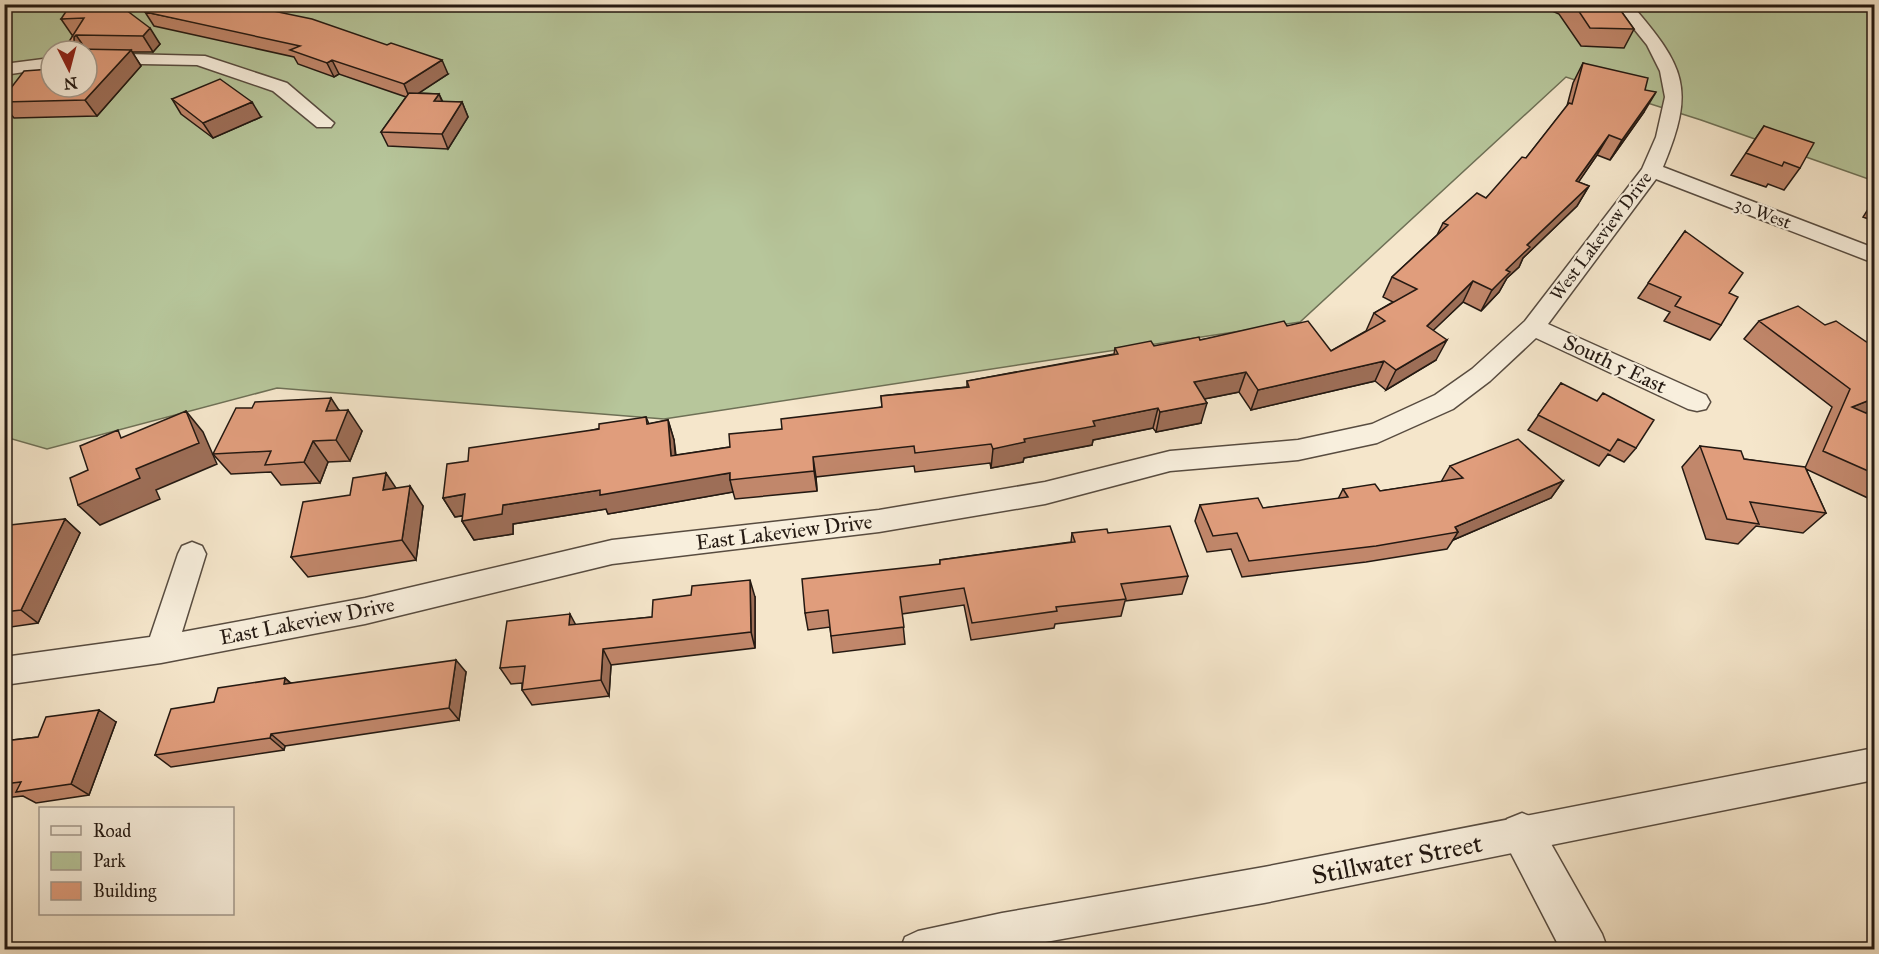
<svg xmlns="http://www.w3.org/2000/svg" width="1879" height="954" font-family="'IM FELL Great Primer',serif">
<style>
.green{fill:#b7c69b;stroke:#6e7056;stroke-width:1.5;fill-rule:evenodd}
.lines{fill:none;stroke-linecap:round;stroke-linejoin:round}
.minor-casing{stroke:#584c40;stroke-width:3}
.tertiary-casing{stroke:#584c40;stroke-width:3}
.minor{fill:#f8efdd;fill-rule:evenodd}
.tertiary{fill:#f8efdd;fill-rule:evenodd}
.wall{fill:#c1876b;stroke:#241912;stroke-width:1.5}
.shaded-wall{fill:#9d6e57;stroke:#241912;stroke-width:1.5}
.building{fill:#e09d7c;stroke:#241912;stroke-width:1.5}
.labels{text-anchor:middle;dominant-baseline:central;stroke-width:4.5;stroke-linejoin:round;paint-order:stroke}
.far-street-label{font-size:18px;fill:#241912;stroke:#f8efdd}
.street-label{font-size:21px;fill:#241912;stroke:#f8efdd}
.near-street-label{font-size:26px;fill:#241912;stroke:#f8efdd}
</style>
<rect width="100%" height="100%" fill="#f5e6cb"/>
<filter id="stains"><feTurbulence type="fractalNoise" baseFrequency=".00333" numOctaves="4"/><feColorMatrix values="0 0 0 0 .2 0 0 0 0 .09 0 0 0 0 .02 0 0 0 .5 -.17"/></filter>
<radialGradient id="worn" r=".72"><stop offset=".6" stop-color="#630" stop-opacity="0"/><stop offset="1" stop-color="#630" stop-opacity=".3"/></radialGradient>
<path class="green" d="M4,5H1874V181L1701,120L1566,77L1300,322L664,419L277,388L47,449L5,437ZM51,51H87V87H51Z"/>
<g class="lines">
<defs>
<path id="minor" d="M1614,4H1631C1685,67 1696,88 1663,167L1874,248V263L1656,179L1548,324L1706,395L1710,402L1706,409L1697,411L1688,409L1536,338L1490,381L1453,409L1377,443L1298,460L1170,471L1045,504L879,532L612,564L365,624L161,663L4,685V657L150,637L178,554L182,546L192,542L202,546L206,554L182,632L365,598L612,540L879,510L1045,482L1170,451L1298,440L1372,424L1435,395L1472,369L1525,321L1642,169L1656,137L1665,97L1660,71L1647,45Z
M87,53L205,56L287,83L334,123L331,127H317L273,91L197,65L87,63Z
M51,58V68L4,75V64Z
M1874,748V780L1264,903L1001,950H900L905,937L918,931L1002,913L1264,867Z"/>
<path id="tertiary" d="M1522,813L1537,819L1602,934L1608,950H1561L1501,834L1507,819Z"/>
</defs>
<use href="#minor" class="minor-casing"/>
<use href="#tertiary" class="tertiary-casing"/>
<use href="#minor" class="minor"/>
<use href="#tertiary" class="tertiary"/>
</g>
<path class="wall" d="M1537,4H1616L1634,29L1624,48L1581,46L1559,14Z
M125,10L160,44L153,52H132L141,66L97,116L14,118L4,106V97L51,87L73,35H72L61,19Z
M145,12L448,74L418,93L439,94L443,102H462L468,117L448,149L388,146L381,132L406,97L339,74L334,77L298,64L294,57L154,26Z
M1583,63L1645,90L1644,112L1610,160L1597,155L1578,182L1589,186L1577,206L1523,258L1519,267L1507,278L1499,292L1481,311L1463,302L1433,330L1436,360L1386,390L1375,381L1251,410L1239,392L1204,399L1201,423L1156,432L1153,428L1093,440L1092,445L1024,458L1023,462L991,468L990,463L915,472L914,466L816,477L817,491L735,499L733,492L608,514L606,509L513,524V534L474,540L462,521L463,516L455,517L443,498L468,461L646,417L649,424L668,420L674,440L676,455L730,447L782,429L882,407L881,396L967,387V381L1114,354L1115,348L1154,346L1200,340L1287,326L1331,351L1366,331L1374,313L1393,302L1383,297L1392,277L1437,235L1443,223L1486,198L1526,158L1567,106L1573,83Z
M172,99L261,117L213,138L181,114Z
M1764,126L1800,168L1784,190L1768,184L1766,187L1731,175Z
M1875,198V226L1871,224L1874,221L1863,217Z
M1685,231L1721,325L1710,340L1664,321L1670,312L1638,298Z
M1759,321L1825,325L1875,348V409L1865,413L1875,417V495L1870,499L1806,469L1826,513L1803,533L1756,526L1738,544L1706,539L1682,467L1700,446L1744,459L1805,468L1832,407L1744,339Z
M1561,383L1636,448L1624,462L1608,454L1599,466L1528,430Z
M339,410L362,431L350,461L328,462L320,483L281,485L271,472L231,474L213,454Z
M1450,466L1563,481L1551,498L1453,540L1447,549L1366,562L1242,577L1231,549L1207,552L1195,521L1200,505L1263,508L1338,499L1343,489L1380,491L1441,482Z
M396,488L423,506L416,560L308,577L291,557Z
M65,519L80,533L38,623L4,628V535Z
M1072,533H1108L1188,576L1182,594L1125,601L1121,616L1055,624L1054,628L971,640L964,605L902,614L905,644L833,653L830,627L808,630L805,613L940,564V560L1071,542Z
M755,597V648L611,665L609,696L532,705L522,690V683L511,684L500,668L576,625L652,617Z
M466,672L459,720L285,746L284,750L171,767L155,755L214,702L285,678L291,683Z
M116,722L89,795L36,803L23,796L4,798V741L38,737Z"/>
<path class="shaded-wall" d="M4,4H13L4,49Z
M110,4H128L119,19Z
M150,28L160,44L153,52L143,36Z
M76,35L87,51H77L74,47V37Z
M131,50L141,66L97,116L85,100Z
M332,60L339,74L334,77L327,63Z
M442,60L448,74L410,99L404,84Z
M1656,92L1644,112L1610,160L1622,140Z
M439,94L445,109L434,101Z
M252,102L261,117L213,138L203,123Z
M462,102L468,117L448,149L442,134Z
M1609,135L1597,155L1565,202L1576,181Z
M1589,186L1577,206L1523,258L1519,267L1507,278L1499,292L1481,311L1492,290L1506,270L1527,245Z
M1473,281L1463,302L1417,346L1427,326Z
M1447,340L1436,360L1386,390L1396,370Z
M1384,361L1375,381L1251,410L1258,390Z
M1246,372L1239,392L1189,402L1194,382Z
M331,398L344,418L348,410L362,431L350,461L336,440L326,411Z
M1875,398V409L1835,425L1852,407Z
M1207,403L1201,423L1156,432L1160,412Z
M1158,408L1153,428L1093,440L1092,445L1024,458L1023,462L991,468L993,449L1024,439L1093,421Z
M186,411L203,432L217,464L156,490L160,499L100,525L78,505Z
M668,420L674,440L677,475L671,456Z
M313,441L328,462L320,483L304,462Z
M813,457L816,477L817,491L814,471Z
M386,473L400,494L383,490Z
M730,473V480L733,492L608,514L606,509L513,524V534L474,540L462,521L503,505L600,490Z
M1563,481L1551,498L1453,540L1458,532L1455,527Z
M410,486L423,506L416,560L402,540Z
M465,494L476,513L455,517L443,498Z
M65,519L80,533L38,623L21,610Z
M750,580L755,597V648L751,632Z
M570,614L579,631L569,625Z
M603,649L611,665L609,696L601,680Z
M456,660L466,672L459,720L449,708Z
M285,678L298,691L284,684Z
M99,710L116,722L89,795L71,784Z
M271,734L285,746L284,750L270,738Z"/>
<path class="building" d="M71,4H118L150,28L143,36L76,35L74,37V47L76,49L131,50L85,100L4,102V97L24,71L51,69V87H87V51H63L84,18L61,19Z
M146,4H239L312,19L387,45L391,43L442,60L404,84L332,60L327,63L290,50L300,46L145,12Z
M1574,4H1616L1634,29L1590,28Z
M1583,63L1648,78L1645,90L1656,92L1622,140L1609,135L1576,181L1589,186L1527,245L1530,247L1506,270L1510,272L1492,290L1473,281L1427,326L1447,340L1396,370L1384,361L1258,390L1246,372L1194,382L1207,403L1160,412L1158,408L1093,421L1095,426L1024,439L1025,442L993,449L991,444L915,453L914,446L813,457L814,471L730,480V473L600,495V490L503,505L502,514L462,521L465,494L443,498L447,464L468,461L469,448L599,429V424L646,417L647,424L668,420L671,456L730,447L729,434L782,429L781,419L882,407L881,396L969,387L967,381L1118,354L1115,348L1151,341L1154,346L1199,337L1200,340L1284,321L1287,326L1308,321L1331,351L1385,321L1374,313L1417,289L1392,277L1448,225L1443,223L1477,193L1486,198L1522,157L1526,158L1569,103L1572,104Z
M220,79L252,102L203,123L172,99Z
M409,93L439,94L434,101L462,102L442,134L381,132Z
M1764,126L1814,143L1800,168L1784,162L1782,166L1746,153Z
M1685,231L1743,273L1729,293L1738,297L1721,325L1675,306L1681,297L1648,283Z
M1798,306L1825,325L1836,321L1875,348V398L1852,407L1875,417V474L1823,451L1850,389L1759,321Z
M1561,383L1597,401L1603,393L1654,420L1636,448L1618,439L1610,451L1538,415Z
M331,398L326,411L348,410L336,440L313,441L304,462L265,465L271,451L213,454L236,408H252L255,402Z
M186,411L199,443L136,469L140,478L78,505L70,478L88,470L80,446L118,430L121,438Z
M1518,439L1563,481L1455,527L1458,532L1376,546L1249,561L1237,533L1213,536L1200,505L1258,498L1263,508L1348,497L1343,489L1375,484L1380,491L1463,478L1450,466Z
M1700,446L1741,451L1744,459L1805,467L1826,513L1750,502L1759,524L1727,519Z
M386,473L383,490L410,486L402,540L291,557L303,502L350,495L353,478Z
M65,519L21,610L4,612V535L10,525Z
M1170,526L1188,576L1121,584L1126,599L1056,607L1057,611L972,623L964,588L900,597L904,627L831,636L828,610L805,613L802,579L940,564V560L1075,542L1072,533L1107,529L1108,533Z
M750,580L751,632L603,649L601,680L522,690L525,666L500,668L507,621L570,614L569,625L652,617L653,600L691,595L692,586Z
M456,660L449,708L271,734L270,738L155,755L171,709L214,702L218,688L285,678L284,684Z
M99,710L71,784L16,792L21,782L4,784V741L38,737L46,717Z"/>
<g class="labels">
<g class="far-street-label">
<text transform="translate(1763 213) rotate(21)">30 West</text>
<text transform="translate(1601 236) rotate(-53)">West Lakeview Drive</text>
</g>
<g class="street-label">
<text transform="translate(1615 364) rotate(25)">South 5 East</text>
<text transform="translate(784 532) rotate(-7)">East Lakeview Drive</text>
<text transform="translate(307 621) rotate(-11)">East Lakeview Drive</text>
</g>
<g class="near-street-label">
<text transform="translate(1397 859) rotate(-11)">Stillwater Street</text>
</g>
</g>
<rect width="1879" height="954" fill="none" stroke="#f5e6cb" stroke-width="24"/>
<rect x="6" y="6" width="1867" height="942" fill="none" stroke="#241912" stroke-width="3"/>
<rect x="12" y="12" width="1855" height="930" fill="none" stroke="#241912" stroke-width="1.5"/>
<rect x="39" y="807" width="195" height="108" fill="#f8efdd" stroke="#a3998c" stroke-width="1.5"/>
<rect x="51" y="826" width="30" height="9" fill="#f8efdd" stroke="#a3998c" stroke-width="1.5"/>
<text x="93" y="837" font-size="18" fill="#241912">Road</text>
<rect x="51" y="852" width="30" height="18" fill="#b7c69b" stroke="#a3998c" stroke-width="1.5"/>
<text x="93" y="867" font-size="18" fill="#241912">Park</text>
<rect x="51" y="882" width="30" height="18" fill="#e09d7c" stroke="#a3998c" stroke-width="1.5"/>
<text x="93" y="897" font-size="18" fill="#241912">Building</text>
<g transform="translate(69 69) rotate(174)"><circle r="28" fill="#f8efdd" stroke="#a3998c" stroke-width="1.5"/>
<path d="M0-4.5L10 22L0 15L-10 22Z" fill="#8f2418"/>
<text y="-9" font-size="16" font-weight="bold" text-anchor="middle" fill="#241912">N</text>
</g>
<rect width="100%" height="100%" filter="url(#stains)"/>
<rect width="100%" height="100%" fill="url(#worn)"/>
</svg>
